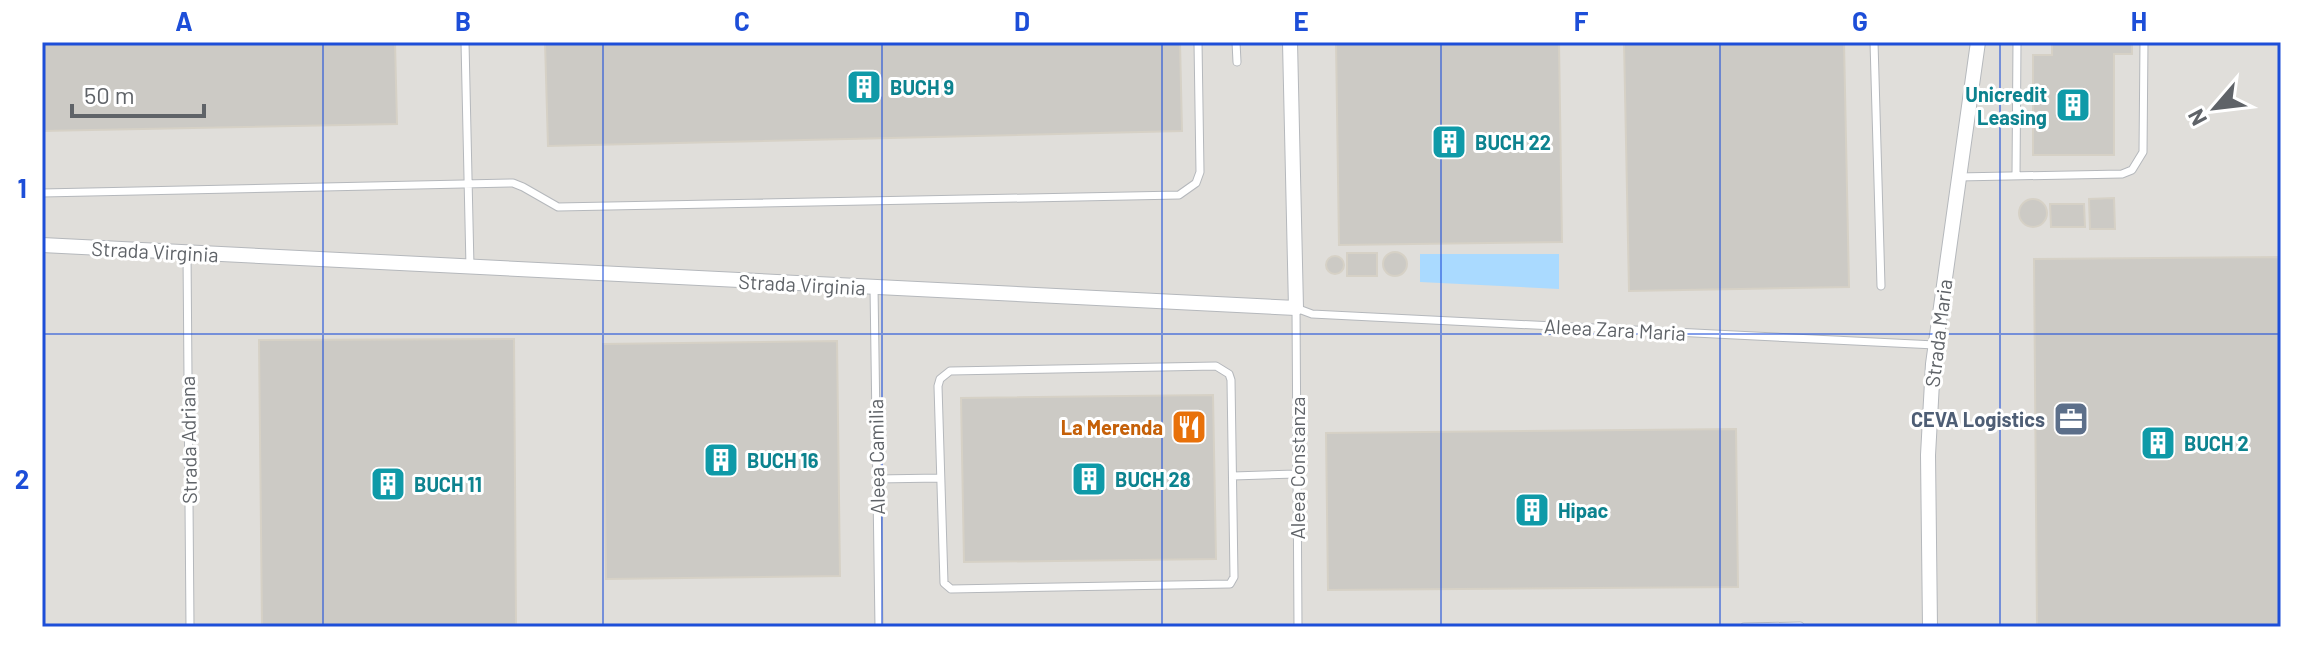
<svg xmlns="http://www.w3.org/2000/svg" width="2323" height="669" font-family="Barlow,sans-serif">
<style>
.industrial{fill:#e0deda}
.water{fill:#aadaff}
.building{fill:#cccac5;stroke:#d6d1c6;stroke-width:2}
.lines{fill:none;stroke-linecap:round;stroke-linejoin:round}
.service-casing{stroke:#b5b8bc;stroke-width:9}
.minor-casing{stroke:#b5b8bc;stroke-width:16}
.service{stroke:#fff;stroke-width:7}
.minor{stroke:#fff;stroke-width:14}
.grid{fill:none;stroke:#1d4ed8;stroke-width:2;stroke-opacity:0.55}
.labels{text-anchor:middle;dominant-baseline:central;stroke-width:6;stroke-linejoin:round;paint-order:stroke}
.culture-label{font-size:20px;font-weight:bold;fill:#0d838f;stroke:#fff;text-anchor:start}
.street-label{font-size:20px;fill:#5f6368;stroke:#fff}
.service-label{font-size:20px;font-weight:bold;fill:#4e5e75;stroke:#fff;text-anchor:end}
.food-label{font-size:20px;font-weight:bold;fill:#c56008;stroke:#fff;text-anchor:end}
.neatline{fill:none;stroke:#1d4ed8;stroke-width:3}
.grid-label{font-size:26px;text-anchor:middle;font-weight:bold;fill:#1d4ed8}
</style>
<rect width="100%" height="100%" fill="#f1efe8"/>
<path class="industrial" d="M42,42H2281V627H42Z"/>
<path class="water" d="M1420,254H1559V289L1420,282Z"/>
<path class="building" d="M42,42H395L397,124L42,131Z
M545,42H1180L1182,131L548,146Z
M1336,42H1559L1562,242L1339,245Z
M1624,42H1844L1849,287L1629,291Z
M2052,42H2132V54H2114V155H2033V55H2052Z
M2114,198L2115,229H2090L2089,199Z
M2019 213a14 14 0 1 1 28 0a14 14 0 1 1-28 0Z
M2050,204H2084L2085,227H2051Z
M1383 264a12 12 0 1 1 24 0a12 12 0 1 1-24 0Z
M1347,253H1377V276H1347Z
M1326 265a9 9 0 1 1 18 0a9 9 0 1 1-18 0Z
M2281,257V627H2037L2034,259Z
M514,339L516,627H262L259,340Z
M837,341L840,576L606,579L603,344Z
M1213,395L1216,559L964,562L961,398Z
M1736,429L1738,587L1328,590L1326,433Z"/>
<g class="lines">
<defs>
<path id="service" d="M465,42L470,267
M1236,42L1237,62
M1874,42L1881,286
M2016,176L2017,42
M1958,177L2122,174L2132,170L2143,152L2144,42
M42,193L513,183L523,187L558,207L1179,195L1196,183L1200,172L1198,42
M187,253L190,627
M874,287L879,627
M1216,366L1229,374L1231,380L1234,577L1230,584L951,589L944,583L938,386L940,379L950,371Z
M1233,476L1296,474
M877,479L940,478
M1298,627L1296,308L1312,314L1935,345
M1744,627L1800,626"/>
<path id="minor" d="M42,245L1296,308L1290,42
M1930,627L1928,455L1933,364L1978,42"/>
</defs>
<use href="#service" class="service-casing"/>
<use href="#minor" class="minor-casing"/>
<use href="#service" class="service"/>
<use href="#minor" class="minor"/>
</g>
<path class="grid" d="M323,42V627M603,42V627M882,42V627M1162,42V627M1441,42V627M1720,42V627M2000,42V627M42,334H2281"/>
<defs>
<symbol id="building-square" viewBox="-11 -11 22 22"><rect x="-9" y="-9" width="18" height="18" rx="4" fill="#0f9aa8" stroke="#fff"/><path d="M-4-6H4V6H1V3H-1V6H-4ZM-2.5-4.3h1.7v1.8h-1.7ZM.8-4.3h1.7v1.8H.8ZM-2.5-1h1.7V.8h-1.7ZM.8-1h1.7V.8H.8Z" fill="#fff"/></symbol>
<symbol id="office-square" viewBox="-11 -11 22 22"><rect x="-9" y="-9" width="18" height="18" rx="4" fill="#5c6f8a" stroke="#fff"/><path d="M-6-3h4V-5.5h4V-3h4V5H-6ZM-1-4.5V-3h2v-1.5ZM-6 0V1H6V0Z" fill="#fff"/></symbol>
<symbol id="restaurant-square" viewBox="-11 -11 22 22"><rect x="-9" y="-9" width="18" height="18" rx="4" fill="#e8710a" stroke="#fff"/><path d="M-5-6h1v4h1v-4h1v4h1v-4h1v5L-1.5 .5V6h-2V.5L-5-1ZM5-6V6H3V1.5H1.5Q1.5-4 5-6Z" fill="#fff"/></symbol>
</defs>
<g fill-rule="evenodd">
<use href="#building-square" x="844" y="67" width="40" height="40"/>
<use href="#building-square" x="2053" y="85" width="40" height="40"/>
<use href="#building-square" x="1429" y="122" width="40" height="40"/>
<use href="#office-square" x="2051" y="399" width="40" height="40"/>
<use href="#restaurant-square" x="1169" y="407" width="40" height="40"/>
<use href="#building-square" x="2138" y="423" width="40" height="40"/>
<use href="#building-square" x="701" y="440" width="40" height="40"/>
<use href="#building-square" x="1069" y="459" width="40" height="40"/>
<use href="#building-square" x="368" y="464" width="40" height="40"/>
<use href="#building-square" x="1512" y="490" width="40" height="40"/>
</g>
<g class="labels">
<g class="culture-label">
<text x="890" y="87">BUCH 9</text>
<text x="2047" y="94" text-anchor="end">Unicredit<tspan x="2047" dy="23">Leasing</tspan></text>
<text x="1475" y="142">BUCH 22</text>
<text x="2184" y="443">BUCH 2</text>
<text x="747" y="460">BUCH 16</text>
<text x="1115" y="479">BUCH 28</text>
<text x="414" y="484">BUCH 11</text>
<text x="1558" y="510">Hipac</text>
</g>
<g class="street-label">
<text transform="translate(155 251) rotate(3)">Strada Virginia</text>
<text transform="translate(802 284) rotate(3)">Strada Virginia</text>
<text transform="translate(1615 329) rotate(3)">Aleea Zara Maria</text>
<text transform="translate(1938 333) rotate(-83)">Strada Maria</text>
<text transform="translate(188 440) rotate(-91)">Strada Adriana</text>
<text transform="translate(876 457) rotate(-91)">Aleea Camilia</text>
<text transform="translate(1297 468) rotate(-90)">Aleea Constanza</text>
</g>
<g class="service-label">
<text x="2045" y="419">CEVA Logistics</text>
</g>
<g class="food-label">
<text x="1163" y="427">La Merenda</text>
</g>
</g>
<rect width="2323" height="669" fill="none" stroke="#ffffff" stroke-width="88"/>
<g transform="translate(2215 108) rotate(242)" stroke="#ffffff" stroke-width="6" paint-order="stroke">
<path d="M0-6L14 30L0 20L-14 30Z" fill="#5f6368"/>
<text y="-12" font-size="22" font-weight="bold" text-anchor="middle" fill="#5f6368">N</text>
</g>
<path d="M72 104v12h132v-12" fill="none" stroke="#5f6368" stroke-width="4"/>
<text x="84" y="104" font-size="24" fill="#5f6368" stroke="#ffffff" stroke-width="6" paint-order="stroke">50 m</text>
<rect x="44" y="44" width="2235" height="581" class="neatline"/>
<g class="grid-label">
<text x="184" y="31">A</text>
<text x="463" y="31">B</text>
<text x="742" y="31">C</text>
<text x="1022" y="31">D</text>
<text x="1301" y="31">E</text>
<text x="1581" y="31">F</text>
<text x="1860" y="31">G</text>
<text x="2139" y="31">H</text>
<text x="22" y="198">1</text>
<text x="22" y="489">2</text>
</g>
</svg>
